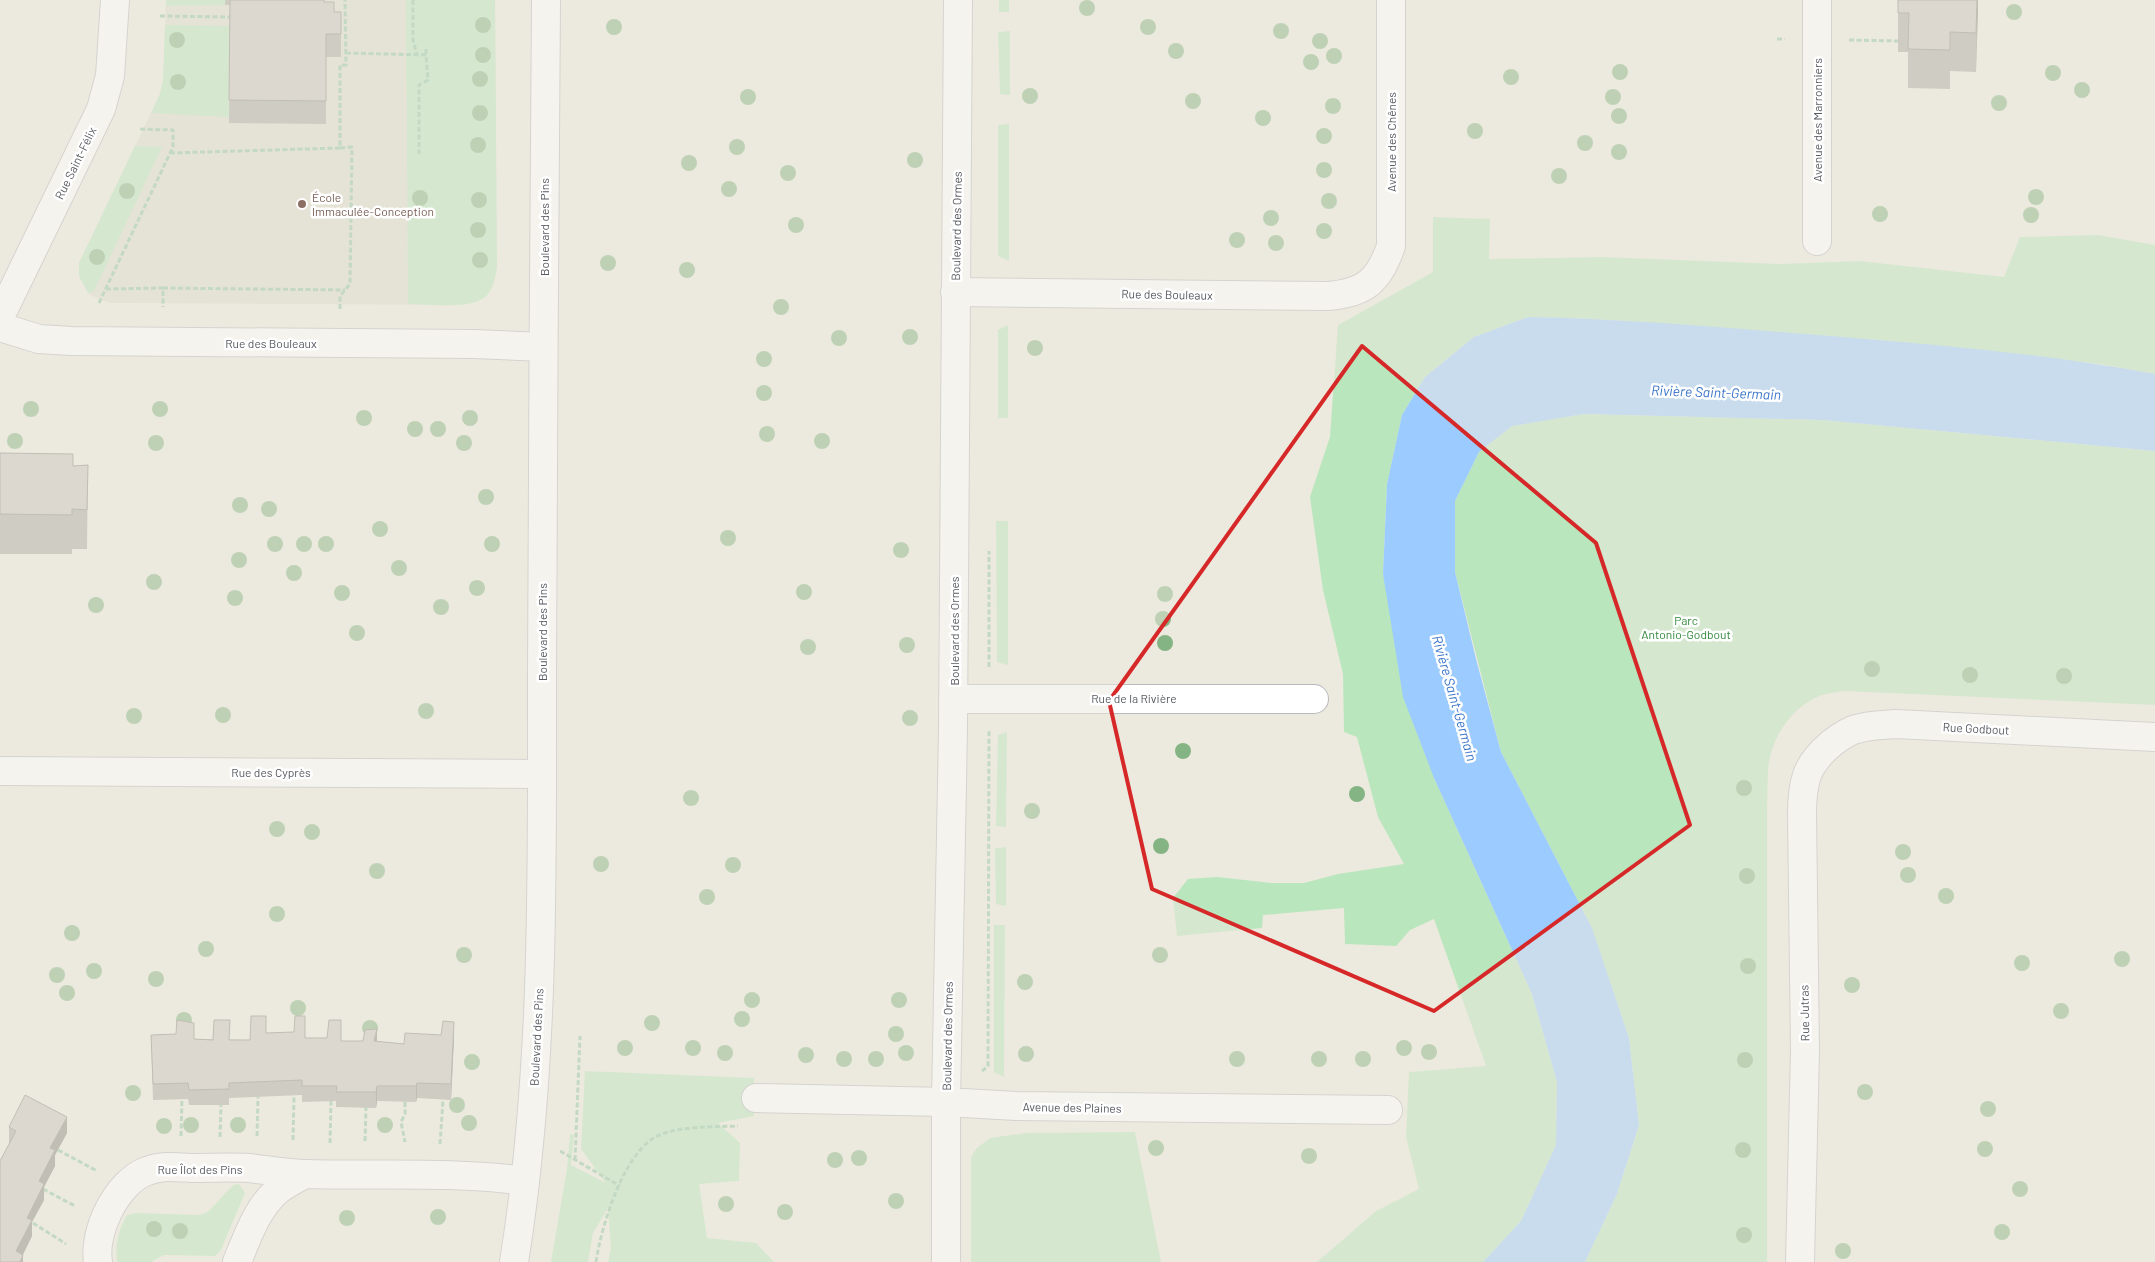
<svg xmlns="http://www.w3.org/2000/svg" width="2155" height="1262" font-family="Barlow,sans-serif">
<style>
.education{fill:#dcd9cd}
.green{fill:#b9e6bc}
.water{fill:#9cccff}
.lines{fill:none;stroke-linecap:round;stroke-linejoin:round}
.minor-casing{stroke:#b7b9bf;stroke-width:30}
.tertiary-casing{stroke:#b7b9bf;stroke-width:30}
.path{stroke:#92c6a5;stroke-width:3;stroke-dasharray:5 2.5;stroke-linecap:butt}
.minor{stroke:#fff;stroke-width:28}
.tertiary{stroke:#fff;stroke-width:28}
.tree{fill:#85b484}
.wall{fill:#aba9a2}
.shaded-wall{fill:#8b8984}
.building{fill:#c7c4bc;stroke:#8b8984}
.marked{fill:none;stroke:#d62828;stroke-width:4;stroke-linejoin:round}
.education-dot{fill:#8d6e63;stroke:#fff;stroke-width:2}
.labels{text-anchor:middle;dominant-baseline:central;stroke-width:5;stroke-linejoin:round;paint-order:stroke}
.street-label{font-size:12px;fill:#585b61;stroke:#fff}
.education-label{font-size:12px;fill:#785e54;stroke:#fff;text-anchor:start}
.park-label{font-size:12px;fill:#30873b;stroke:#fff}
.water-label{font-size:14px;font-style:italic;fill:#3974c8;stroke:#fff}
</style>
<rect width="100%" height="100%" fill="#eceade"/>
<path class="education" d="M166,0H495L497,268L493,285L487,295L475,302L459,305L110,303L90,295L79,276V263L160,94L163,80Z"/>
<path class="green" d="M166,0H225V5L166,6Z
M406,0H495L497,268C495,277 494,286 488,294C475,311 428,304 408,304Z
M999,0H1009V12H999Z
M165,25L230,26L229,117L151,113L160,94L163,80Z
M1010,31V95L1000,94L998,32Z
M1009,124V261L998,256V125Z
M135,146L162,147L94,291L88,293L79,276V263Z
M1433,217L1490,219L1489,259L1602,257L1780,264L1860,261L2004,277L2020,237L2098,235L2155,245V374L2100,364L1890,341L1598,319L1528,317L1474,337L1425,377L1402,415L1387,484L1383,574L1434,778L1532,994L1557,1082L1556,1145L1521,1221L1483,1262H1317L1376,1211L1419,1189L1406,1137L1409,1072L1486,1066L1434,919L1410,930L1396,946L1345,944L1344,908L1263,915L1262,928L1177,936L1173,898L1188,879L1217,877L1272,883H1304L1338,874L1404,864L1378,817L1357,737L1344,732L1343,674L1323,590L1310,497L1330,437L1338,325L1433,272Z
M1008,325V418H998V330Z
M1584,414L1823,420L2155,451V705L1845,691C1838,692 1829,693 1822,695C1794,705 1774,733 1769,762C1767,777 1768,793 1767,808V1262H1585L1617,1194L1639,1125L1629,1038L1592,928L1501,752L1455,572V501L1479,452L1512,426Z
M996,521H1008V665L997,662Z
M1007,732L1006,827L996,826L998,735Z
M1006,847V906L996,904L995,848Z
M994,925H1005L1004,1077L994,1072Z
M585,1071L754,1078V1116L718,1123L740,1143L739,1181L699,1184L707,1238L756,1243L774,1262H608L611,1248L608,1208L593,1233L588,1262H551L567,1169L570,1134L574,1135L571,1165L606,1183L581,1149Z
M1135,1132L1161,1262H971V1157L977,1148L990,1138L1026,1133Z
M239,1184L245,1193L221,1250L215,1256L164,1255L151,1262H117C115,1244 118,1230 127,1215L136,1213L200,1215L209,1211L233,1185Z"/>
<path class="water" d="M1528,317C1630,319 1730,328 1831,336C1939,345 2049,354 2155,374V451L1823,420L1584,414L1512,426L1479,452L1455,501V572L1476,659L1501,752L1592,928L1629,1038L1639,1125L1617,1194L1585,1262H1483L1521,1221L1556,1145L1557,1082L1532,994L1434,778L1403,697L1383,574L1387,484L1402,415L1425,377L1474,337Z"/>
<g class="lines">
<defs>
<path id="minor" d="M1817,0V241
M955,292L1328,296C1365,293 1379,281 1391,246V0
M0,317L101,109L110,76L115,0
M0,327L39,339L71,341L474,344L543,347
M953,699H1314
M0,771L542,774
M756,1098L946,1102L1016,1106L1388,1110
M98,1262C93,1231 117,1182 147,1171C162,1165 177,1167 192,1168C211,1168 230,1167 249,1168C268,1170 287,1174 306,1174C379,1176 452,1171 525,1181
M237,1262C247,1238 257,1208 277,1191C285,1184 295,1180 304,1174
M946,1262V1102L953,729L958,0
M1800,1262L1805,1050L1802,814C1802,801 1803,787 1807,775C1814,756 1835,738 1853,730C1867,725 1882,725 1896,724L2155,737"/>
<path id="tertiary" d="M514,1262C545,1070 542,873 542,679C543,453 544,226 546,0"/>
</defs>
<use href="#minor" class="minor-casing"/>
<use href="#tertiary" class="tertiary-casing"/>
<path class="path" d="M413,0V40L417,55
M160,16L230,17
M1777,39H1785
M1849,40L1899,41
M426,49V55
M346,53L426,55L428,80L419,85V154
M170,153L340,148V65H346L345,0
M163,288L345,290
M106,289L163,288V307
M99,303L173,147V130L138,129
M340,309V296L350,284L352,147L340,148
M989,667V551
M982,1071L988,1066L989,731
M405,1102V1114L401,1122L405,1142
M181,1136L182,1099
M257,1136L258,1097
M220,1137L221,1105
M293,1140L294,1096
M365,1141L366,1107
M330,1143L331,1101
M440,1144L443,1100
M58,1150L97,1171
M560,1151L620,1186
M575,1160L580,1036
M43,1189L75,1206
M33,1223L66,1244
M596,1262C601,1227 625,1146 662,1134C683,1126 716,1127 738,1126"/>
<use href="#minor" class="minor"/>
<use href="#tertiary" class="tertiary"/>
</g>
<g class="tree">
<circle cx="1087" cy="8" r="8"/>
<circle cx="2014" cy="12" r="8"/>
<circle cx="483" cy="25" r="8"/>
<circle cx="614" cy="27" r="8"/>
<circle cx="1148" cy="27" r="8"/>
<circle cx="1281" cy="31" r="8"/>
<circle cx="177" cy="40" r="8"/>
<circle cx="1320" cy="41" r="8"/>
<circle cx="1176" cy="51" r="8"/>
<circle cx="483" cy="55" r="8"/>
<circle cx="1334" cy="56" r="8"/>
<circle cx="1311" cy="62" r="8"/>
<circle cx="1620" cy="72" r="8"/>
<circle cx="2053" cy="73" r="8"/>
<circle cx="1511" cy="77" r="8"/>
<circle cx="480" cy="79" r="8"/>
<circle cx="178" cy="82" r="8"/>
<circle cx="2082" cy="90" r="8"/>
<circle cx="1030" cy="96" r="8"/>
<circle cx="748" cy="97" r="8"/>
<circle cx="1613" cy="97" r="8"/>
<circle cx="1193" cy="101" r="8"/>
<circle cx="1999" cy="103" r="8"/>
<circle cx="1333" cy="106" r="8"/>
<circle cx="480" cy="113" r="8"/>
<circle cx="1619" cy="116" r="8"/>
<circle cx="1263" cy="118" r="8"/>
<circle cx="1475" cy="131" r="8"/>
<circle cx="1324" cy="136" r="8"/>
<circle cx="1585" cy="143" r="8"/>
<circle cx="478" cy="145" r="8"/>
<circle cx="737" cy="147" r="8"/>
<circle cx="1619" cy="152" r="8"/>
<circle cx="915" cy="160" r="8"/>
<circle cx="689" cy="163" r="8"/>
<circle cx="1324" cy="170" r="8"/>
<circle cx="788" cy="173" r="8"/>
<circle cx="1559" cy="176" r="8"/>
<circle cx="729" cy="189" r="8"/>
<circle cx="127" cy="191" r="8"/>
<circle cx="2036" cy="197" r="8"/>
<circle cx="420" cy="198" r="8"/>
<circle cx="479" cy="200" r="8"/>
<circle cx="1329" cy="201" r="8"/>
<circle cx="1880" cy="214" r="8"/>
<circle cx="2031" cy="215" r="8"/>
<circle cx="1271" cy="218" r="8"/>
<circle cx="796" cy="225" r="8"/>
<circle cx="478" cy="230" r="8"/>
<circle cx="1324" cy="231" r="8"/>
<circle cx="1237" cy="240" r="8"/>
<circle cx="1276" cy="243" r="8"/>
<circle cx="97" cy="257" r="8"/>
<circle cx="480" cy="260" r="8"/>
<circle cx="608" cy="263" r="8"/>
<circle cx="687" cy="270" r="8"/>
<circle cx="781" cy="307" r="8"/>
<circle cx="910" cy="337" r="8"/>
<circle cx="839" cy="338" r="8"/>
<circle cx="1035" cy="348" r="8"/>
<circle cx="764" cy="359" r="8"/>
<circle cx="764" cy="393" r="8"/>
<circle cx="31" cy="409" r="8"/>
<circle cx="160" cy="409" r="8"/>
<circle cx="364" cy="418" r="8"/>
<circle cx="470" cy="418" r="8"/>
<circle cx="415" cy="429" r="8"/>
<circle cx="438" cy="429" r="8"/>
<circle cx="767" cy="434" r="8"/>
<circle cx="15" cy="441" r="8"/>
<circle cx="822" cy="441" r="8"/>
<circle cx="156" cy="443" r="8"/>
<circle cx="464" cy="443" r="8"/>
<circle cx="486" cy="497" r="8"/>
<circle cx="240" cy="505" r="8"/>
<circle cx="269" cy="509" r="8"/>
<circle cx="380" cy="529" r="8"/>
<circle cx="728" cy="538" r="8"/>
<circle cx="275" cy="544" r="8"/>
<circle cx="304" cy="544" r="8"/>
<circle cx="326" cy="544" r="8"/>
<circle cx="492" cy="544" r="8"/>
<circle cx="901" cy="550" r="8"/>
<circle cx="239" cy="560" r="8"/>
<circle cx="399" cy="568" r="8"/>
<circle cx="294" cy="573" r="8"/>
<circle cx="154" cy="582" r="8"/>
<circle cx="477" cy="588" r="8"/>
<circle cx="804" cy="592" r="8"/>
<circle cx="342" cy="593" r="8"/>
<circle cx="1165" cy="594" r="8"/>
<circle cx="235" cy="598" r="8"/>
<circle cx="96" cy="605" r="8"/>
<circle cx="441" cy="607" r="8"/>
<circle cx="1163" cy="619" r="8"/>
<circle cx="357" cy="633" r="8"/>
<circle cx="1165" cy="643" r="8"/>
<circle cx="907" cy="645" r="8"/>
<circle cx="808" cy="647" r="8"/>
<circle cx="1872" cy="669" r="8"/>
<circle cx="1970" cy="675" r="8"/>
<circle cx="2064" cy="676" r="8"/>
<circle cx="426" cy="711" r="8"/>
<circle cx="223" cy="715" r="8"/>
<circle cx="134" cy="716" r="8"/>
<circle cx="910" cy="718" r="8"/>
<circle cx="1183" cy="751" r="8"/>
<circle cx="1744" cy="788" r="8"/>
<circle cx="1357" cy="794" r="8"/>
<circle cx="691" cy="798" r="8"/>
<circle cx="1032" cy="811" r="8"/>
<circle cx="277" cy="829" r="8"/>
<circle cx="312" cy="832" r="8"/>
<circle cx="1161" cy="846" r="8"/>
<circle cx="1903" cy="852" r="8"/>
<circle cx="601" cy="864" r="8"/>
<circle cx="733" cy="865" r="8"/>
<circle cx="377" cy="871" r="8"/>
<circle cx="1908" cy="875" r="8"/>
<circle cx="1747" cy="876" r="8"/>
<circle cx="1946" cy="896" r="8"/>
<circle cx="707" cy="897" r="8"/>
<circle cx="277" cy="914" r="8"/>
<circle cx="72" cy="933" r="8"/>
<circle cx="206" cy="949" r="8"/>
<circle cx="464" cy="955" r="8"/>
<circle cx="1160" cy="955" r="8"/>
<circle cx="2122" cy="959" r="8"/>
<circle cx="2022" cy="963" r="8"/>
<circle cx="1748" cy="966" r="8"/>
<circle cx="94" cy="971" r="8"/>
<circle cx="57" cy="975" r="8"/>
<circle cx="156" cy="979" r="8"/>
<circle cx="1025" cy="982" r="8"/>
<circle cx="1852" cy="985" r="8"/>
<circle cx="67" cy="993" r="8"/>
<circle cx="752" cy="1000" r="8"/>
<circle cx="899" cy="1000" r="8"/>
<circle cx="298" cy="1008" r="8"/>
<circle cx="2061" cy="1011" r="8"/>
<circle cx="742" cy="1019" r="8"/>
<circle cx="184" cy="1020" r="8"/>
<circle cx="652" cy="1023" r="8"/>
<circle cx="370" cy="1028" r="8"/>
<circle cx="896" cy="1034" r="8"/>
<circle cx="625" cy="1048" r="8"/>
<circle cx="693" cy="1048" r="8"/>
<circle cx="1404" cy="1048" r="8"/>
<circle cx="1429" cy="1052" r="8"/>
<circle cx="725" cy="1053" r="8"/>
<circle cx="906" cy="1053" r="8"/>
<circle cx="1026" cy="1054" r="8"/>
<circle cx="806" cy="1055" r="8"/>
<circle cx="844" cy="1059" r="8"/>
<circle cx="876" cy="1059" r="8"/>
<circle cx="1237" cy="1059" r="8"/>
<circle cx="1319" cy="1059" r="8"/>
<circle cx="1363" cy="1059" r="8"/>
<circle cx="1745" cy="1060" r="8"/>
<circle cx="472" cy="1062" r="8"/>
<circle cx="1865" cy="1092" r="8"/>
<circle cx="133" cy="1093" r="8"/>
<circle cx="457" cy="1105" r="8"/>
<circle cx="1988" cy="1109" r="8"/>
<circle cx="469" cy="1123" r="8"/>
<circle cx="191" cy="1125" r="8"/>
<circle cx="238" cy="1125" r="8"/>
<circle cx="385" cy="1125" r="8"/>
<circle cx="164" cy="1126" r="8"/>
<circle cx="1156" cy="1148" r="8"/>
<circle cx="1985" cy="1149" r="8"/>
<circle cx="1743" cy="1150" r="8"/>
<circle cx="1309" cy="1156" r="8"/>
<circle cx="859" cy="1158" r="8"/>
<circle cx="835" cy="1160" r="8"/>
<circle cx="2020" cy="1189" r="8"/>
<circle cx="896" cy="1201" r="8"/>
<circle cx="726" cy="1204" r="8"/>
<circle cx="785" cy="1212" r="8"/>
<circle cx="438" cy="1217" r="8"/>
<circle cx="347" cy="1218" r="8"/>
<circle cx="154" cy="1229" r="8"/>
<circle cx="180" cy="1231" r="8"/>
<circle cx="2002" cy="1232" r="8"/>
<circle cx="1744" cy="1235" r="8"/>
<circle cx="1843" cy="1251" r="8"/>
</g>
<path class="wall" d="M225,0H324V2L334,12L341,35V57H326V124L229,123L230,5H225Z
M1978,0L1976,72L1950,71V89L1908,88V52H1898V13Z
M0,453L73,466L88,465L87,549H72V554H0Z
M266,1033L305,1038L341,1041L377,1042L404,1044L454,1037L451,1100L417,1098L416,1102L377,1101L376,1108L336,1107V1101L302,1102V1095L229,1098V1105H189L188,1099L153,1100L151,1035L194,1039L250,1040Z
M9,1127L67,1133L55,1155V1166L44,1187V1200L32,1222V1236L23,1255V1262L9,1143Z"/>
<path class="shaded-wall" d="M1977,0H1978V12L1976,72Z
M454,1022V1037L451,1100V1084Z
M377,1029V1045L374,1041Z
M417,1083V1098L416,1102V1086Z
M377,1086V1101L376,1108V1092Z
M67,1117V1133L55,1155V1166L44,1187V1200L32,1222V1236L19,1262L16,1251L39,1181L50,1148Z
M23,1255V1262H20Z"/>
<path class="building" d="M230,0H324V2H334V12H341V34H326V101L229,100Z
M1898,0H1977L1976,33L1950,32V50L1908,49L1909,13H1898Z
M0,453L73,454V466L88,465L87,510L72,509V515L0,514Z
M251,1016H266V1033L294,1032L295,1016H305V1038H327L329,1020H341V1041H363L365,1030L377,1029L374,1041L404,1044L405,1033L441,1035L443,1021L454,1022L451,1084L417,1083L416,1086H377L376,1092H336L337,1086H302V1080L229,1083V1089L189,1090L188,1083L153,1084L151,1035L176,1034L177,1020L194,1023V1039L213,1040L214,1020H230L229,1040H250Z
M25,1095L67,1117L50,1148L55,1150L39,1181L44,1184L27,1218L32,1220L16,1251L23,1255L20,1262H0V1161L16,1131L9,1127Z"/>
<path d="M0 0H2155V1262H0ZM1362,346L1596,543L1690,825L1434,1011L1152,889L1109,701Z" fill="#eceade" fill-opacity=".55" fill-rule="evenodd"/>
<path class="marked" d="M1362,346L1596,543L1690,825L1434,1011L1152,889L1109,701Z"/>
<circle class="education-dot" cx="302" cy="204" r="5"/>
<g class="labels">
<g class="street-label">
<text transform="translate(1817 120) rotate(-90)">Avenue des Marronniers</text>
<text transform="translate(1391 142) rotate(-90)">Avenue des Chênes</text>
<text transform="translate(75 163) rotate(-64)">Rue Saint-Félix</text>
<text transform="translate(956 226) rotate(-89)">Boulevard des Ormes</text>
<text transform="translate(544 227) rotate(-90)">Boulevard des Pins</text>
<text transform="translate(1167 294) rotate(1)">Rue des Bouleaux</text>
<text x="271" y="343">Rue des Bouleaux</text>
<text transform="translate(954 631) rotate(-90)">Boulevard des Ormes</text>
<text transform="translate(542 632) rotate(-90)">Boulevard des Pins</text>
<text x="1134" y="698">Rue de la Rivière</text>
<text transform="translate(1976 728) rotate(3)">Rue Godbout</text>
<text x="271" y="772">Rue des Cyprès</text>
<text transform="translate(1804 1013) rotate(-91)">Rue Jutras</text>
<text transform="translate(947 1036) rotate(-89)">Boulevard des Ormes</text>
<text transform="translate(536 1037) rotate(-87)">Boulevard des Pins</text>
<text transform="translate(1072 1107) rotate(1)">Avenue des Plaines</text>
<text x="200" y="1169">Rue Îlot des Pins</text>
</g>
<g class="education-label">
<text x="312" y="197">École<tspan x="312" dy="14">Immaculée-Conception</tspan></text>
</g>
<g class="park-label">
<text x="1686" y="620">Parc<tspan x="1686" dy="14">Antonio-Godbout</tspan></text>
</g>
<g class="water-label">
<text transform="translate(1716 392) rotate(2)">Rivière Saint-Germain</text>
<text transform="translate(1455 698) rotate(74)">Rivière Saint-Germain</text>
</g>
</g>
</svg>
